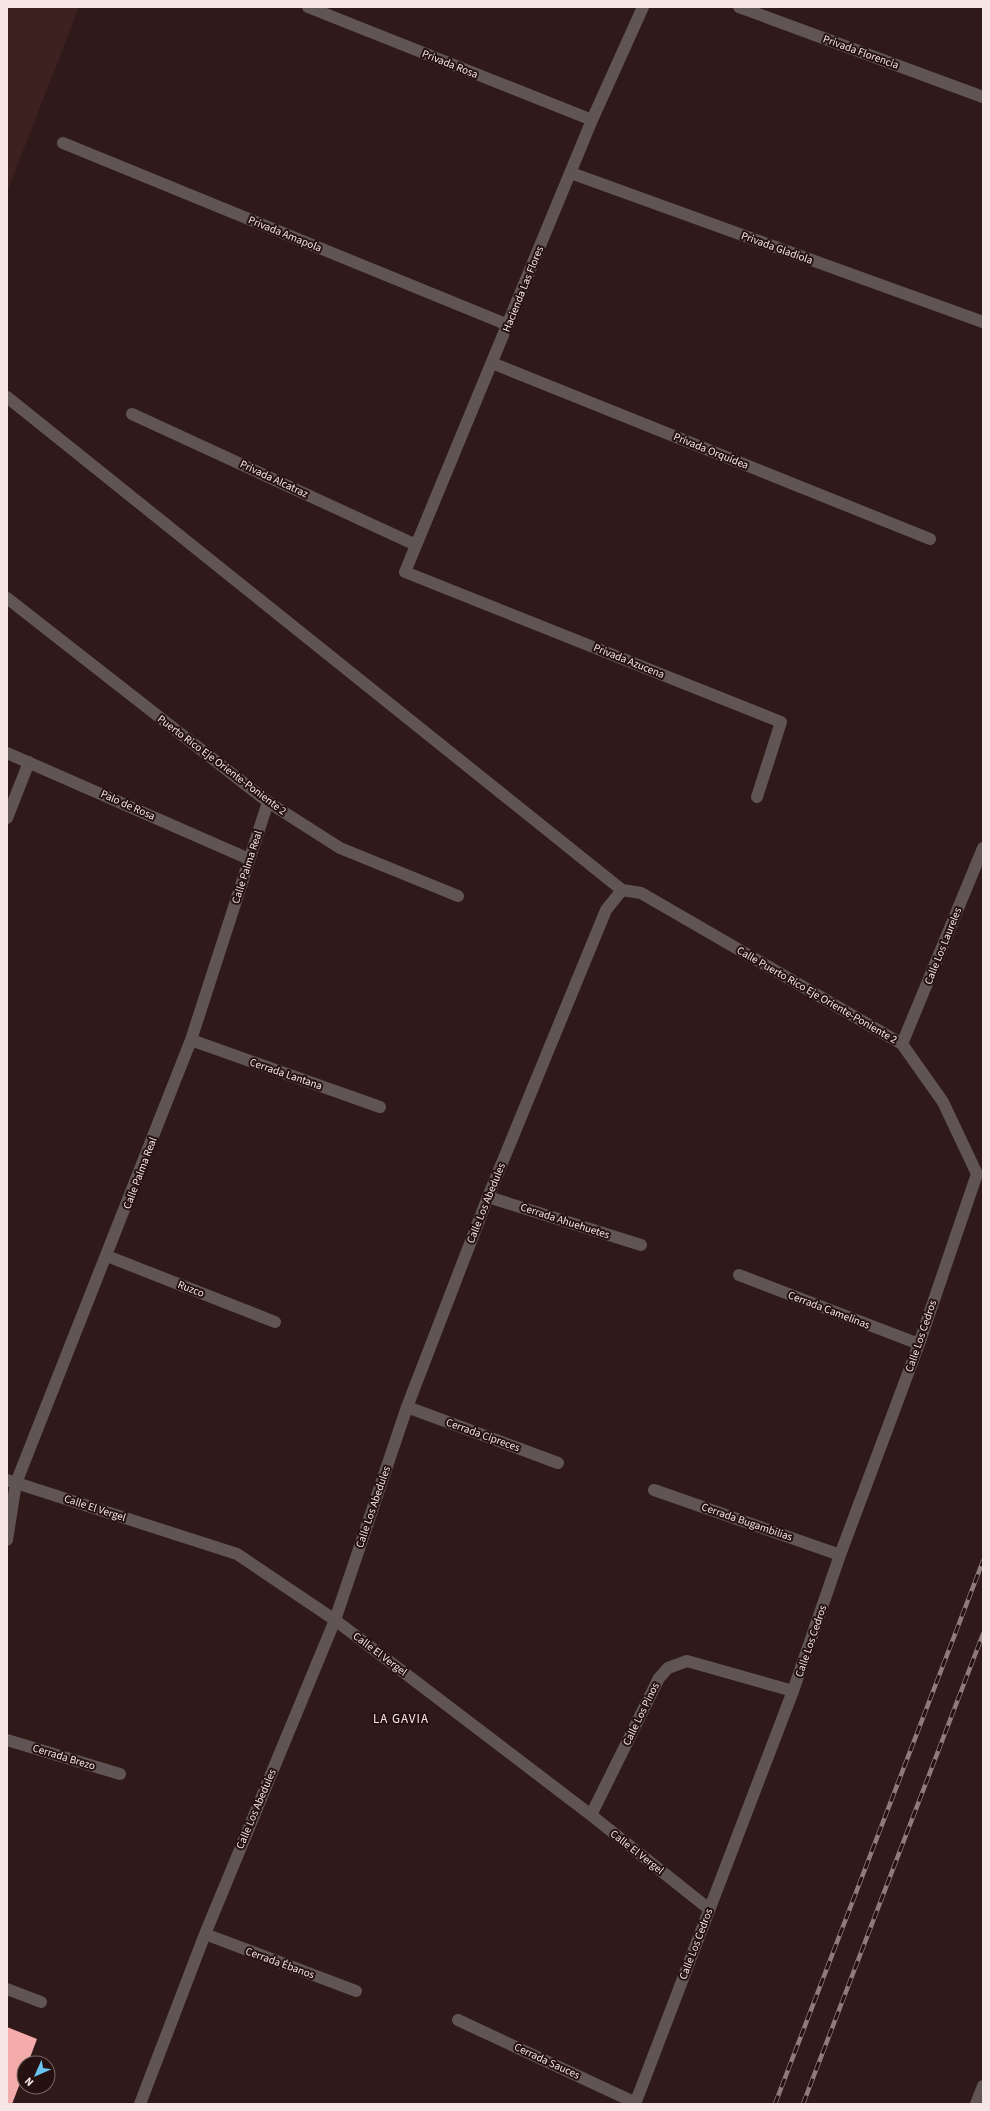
<svg xmlns="http://www.w3.org/2000/svg" width="990" height="2111" font-family="'Source Sans 3',sans-serif">
<style>
.built{fill:#3d2121}
.building{fill:#f3acaa}
.lines{fill:none;stroke-linecap:round;stroke-linejoin:round}
.minor{stroke:#605454;stroke-width:12}
.rail-casing{stroke:#8e7b7b;stroke-width:4.5}
.rail{stroke:#251110;stroke-width:3;stroke-dasharray:9;stroke-linecap:butt}
.labels{text-anchor:middle;dominant-baseline:central;stroke-width:4;stroke-linejoin:round;paint-order:stroke}
.street-label{font-size:11px;fill:#f5e5e5;stroke:#251110}
.quarter-label{font-size:13px;letter-spacing:1px;fill:#f5e5e5;stroke:#251110}
</style>
<rect width="100%" height="100%" fill="#2f1a19"/>
<path class="built" d="M7,7H79L7,192Z"/>
<path class="building" d="M7,2027L37,2039L28,2063H24V2073L12,2104H7Z"/>
<g class="lines">
<path class="minor" d="M308,7L592,120
M643,7L592,120L405,572L781,722L757,797
M739,7L983,97
M63,143L508,325
M571,173L983,322
M492,363L930,539
M7,397L622,890
M132,414L416,545
M7,598L268,802L340,848L458,896
M7,753L249,859
M7,818L29,762
M191,1040L380,1107
M902,1044L983,848
M488,1197L641,1245
M107,1256L275,1322
M739,1275L919,1344
M407,1407L558,1463
M7,1480L237,1554L335,1620L591,1815L709,1909
M654,1490L840,1555
M7,1540L16,1483L191,1040L268,802
M7,1740L120,1774
M591,1815L659,1678L668,1668L687,1661L793,1691
M205,1934L356,1991
M7,1989L41,2002
M458,2020L636,2103
M140,2104L205,1934L335,1620L407,1407L488,1197L606,910L622,890L641,893L902,1044L943,1102L977,1174L919,1344L840,1555L793,1691L635,2104
M976,2104L983,2086"/>
<defs>
<path id="rail" d="M775,2104L983,1561
M803,2104L983,1634"/>
</defs>
<use href="#rail" class="rail-casing"/>
<use href="#rail" class="rail"/>
</g>
<g class="labels">
<g class="street-label">
<text transform="translate(861 52) rotate(20)">Privada Florencia</text>
<text transform="translate(450 64) rotate(22)">Privada Rosa</text>
<text transform="translate(285 234) rotate(22)">Privada Amapola</text>
<text transform="translate(777 248) rotate(20)">Privada Gladiola</text>
<text transform="translate(523 289) rotate(-68)">Hacienda Las Flores</text>
<text transform="translate(711 451) rotate(22)">Privada Orquídea</text>
<text transform="translate(274 479) rotate(25)">Privada Alcatraz</text>
<text transform="translate(629 661) rotate(22)">Privada Azucena</text>
<text transform="translate(222 765) rotate(37)">Puerto Rico Eje Oriente-Poniente 2</text>
<text transform="translate(128 805) rotate(24)">Palo de Rosa</text>
<text transform="translate(247 867) rotate(-72)">Calle Palma Real</text>
<text transform="translate(943 946) rotate(-68)">Calle Los Laureles</text>
<text transform="translate(817 995) rotate(30)">Calle Puerto Rico Eje Oriente-Poniente 2</text>
<text transform="translate(286 1074) rotate(19)">Cerrada Lantana</text>
<text transform="translate(140 1173) rotate(-69)">Calle Palma Real</text>
<text transform="translate(486 1203) rotate(-68)">Calle Los Abedules</text>
<text transform="translate(565 1221) rotate(18)">Cerrada Ahuehuetes</text>
<text transform="translate(191 1289) rotate(21)">Ruzco</text>
<text transform="translate(829 1310) rotate(21)">Cerrada Camelinas</text>
<text transform="translate(921 1336) rotate(-71)">Calle Los Cedros</text>
<text transform="translate(483 1435) rotate(20)">Cerrada Cipreces</text>
<text transform="translate(373 1507) rotate(-71)">Calle Los Abedules</text>
<text transform="translate(95 1508) rotate(18)">Calle El Vergel</text>
<text transform="translate(747 1522) rotate(19)">Cerrada Bugambilias</text>
<text transform="translate(811 1641) rotate(-71)">Calle Los Cedros</text>
<text transform="translate(380 1654) rotate(37)">Calle El Vergel</text>
<text transform="translate(641 1714) rotate(-64)">Calle Los Pinos</text>
<text transform="translate(64 1757) rotate(17)">Cerrada Brezo</text>
<text transform="translate(256 1809) rotate(-67)">Calle Los Abedules</text>
<text transform="translate(637 1852) rotate(38)">Calle El Vergel</text>
<text transform="translate(696 1944) rotate(-69)">Calle Los Cedros</text>
<text transform="translate(280 1963) rotate(20)">Cerrada Ébanos</text>
<text transform="translate(547 2061) rotate(25)">Cerrada Sauces</text>
</g>
<g class="quarter-label">
<text x="401" y="1719">LA GAVIA</text>
</g>
</g>
<rect width="990" height="2111" fill="none" stroke="#f5e5e5" stroke-width="16"/>
<g transform="translate(36 2075) rotate(225)"><circle r="19" fill="#251110" stroke="#786665"/>
<path d="M0-3L7 15L0 10L-7 15Z" fill="#68c4f0"/>
<text y="-6" font-size="11" font-weight="bold" text-anchor="middle" fill="#f5e5e5">N</text>
</g>
</svg>
